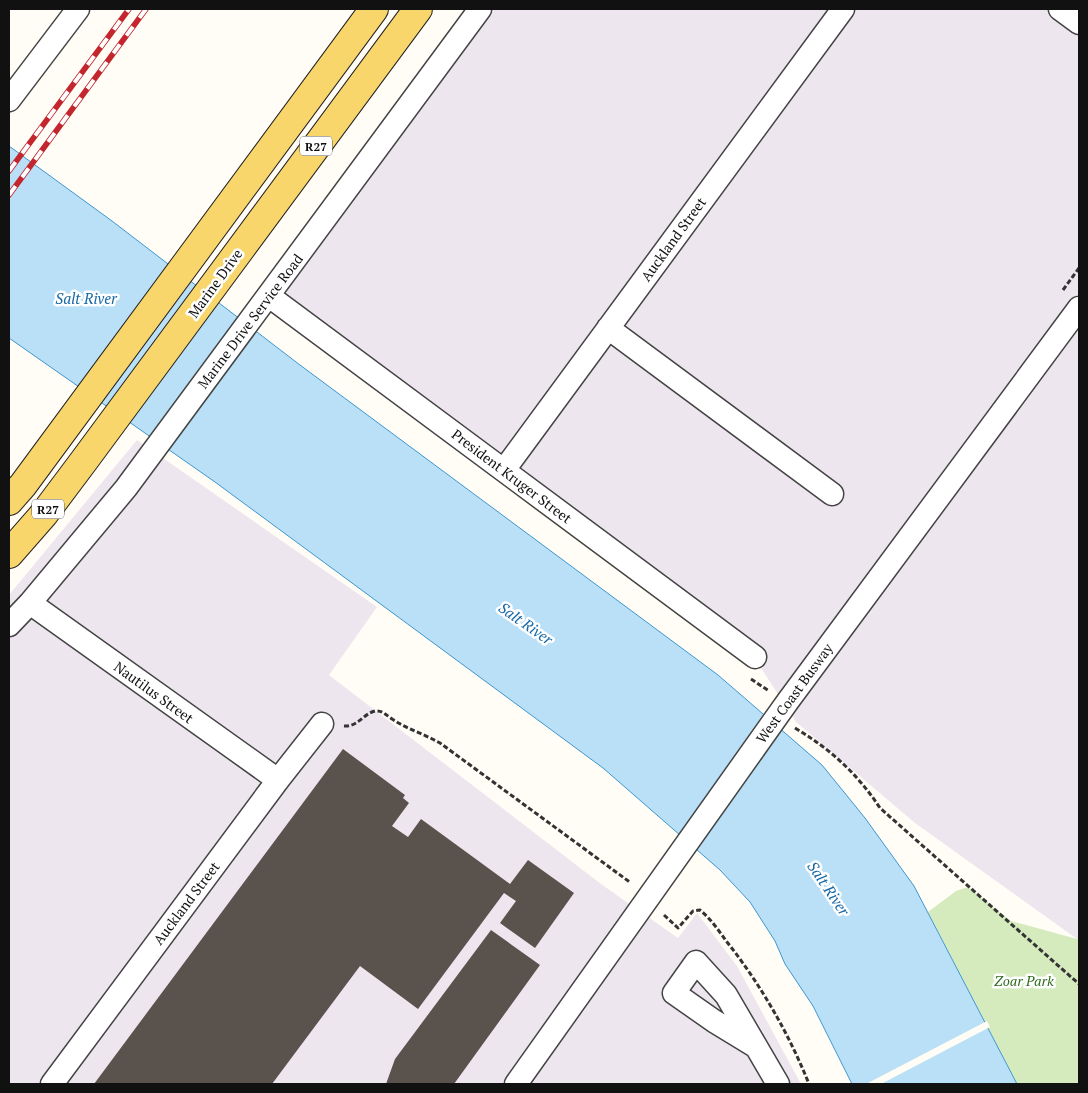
<svg xmlns="http://www.w3.org/2000/svg" width="1088" height="1093" font-family="'PT Serif',serif">
<style>
.industrial{fill:#eee6ef}
.green{fill:#d5ebbd}
.water{fill:#b9e0f7;stroke:#3f96cf}
.pier{fill:#fffdf5}
.building{fill:#5a524d}
.lines{fill:none;stroke-linecap:round;stroke-linejoin:round}
.minor-casing{stroke:#444;stroke-width:25}
.major-casing{stroke:#222;stroke-width:30}
.path{stroke:#333;stroke-width:3;stroke-dasharray:5 2.5;stroke-linecap:butt}
.minor{stroke:#fff;stroke-width:22}
.major{stroke:#f9d66b;stroke-width:28}
.rail-casing{stroke:#c4262e;stroke-width:5.5}
.rail{stroke:#fff;stroke-width:4;stroke-dasharray:11;stroke-linecap:butt}
.labels{text-anchor:middle;dominant-baseline:central;stroke-width:5;stroke-linejoin:round;paint-order:stroke}
.shield{fill:#fff;stroke:#585858;stroke-width:1}
.shield-label{font-size:12px;font-weight:bold;fill:#111}
.street-label{font-size:14px;fill:#111;stroke:#fff}
.park-label{font-size:14px;font-style:italic;fill:#2f6b1f;stroke:#fff}
.water-label{font-size:15px;font-style:italic;fill:#1768a6;stroke:#fff}
</style>
<rect width="100%" height="100%" fill="#fffdf5"/>
<path class="industrial" d="M480,9H1079V937L1077,939L915,823L796,722L754,657L269,296Z
M137,440L377,607L329,675L601,884L678,938L697,913L737,966L801,1084H9V595Z"/>
<path class="green" d="M968,887L1011,921L1077,939L1079,937V1084H1017L928,912L956,891Z"/>
<path class="water" d="M9,146L112,221L300,365L718,675L822,765L865,818L914,886L1017,1084H852L813,1006L785,964L775,941L750,902L720,870L603,768L215,482L9,338Z"/>
<path class="pier" d="M987,1021L990,1027L881,1084H866Z"/>
<path class="building" d="M343,749L405,795L403,798L409,803L392,826L408,837L421,819L510,884L528,860L574,893L535,948L500,923L516,901L504,893L418,1009L360,966L272,1084H94Z
M491,930L540,965L454,1084H386L395,1059Z"/>
<g class="lines">
<defs>
<path id="minor" d="M1060,9L1079,23
M9,100L78,9
M269,296L755,657
M608,328L832,494
M504,470L843,9
M30,603L278,780
M9,625L30,603L126,488L480,9
M755,1046L714,1021L674,993L696,962L726,995L778,1084
M52,1084L278,780L322,724
M516,1084L788,701L1079,308"/>
<path id="major" d="M9,501L23,485L374,9
M9,554L44,514L83,462L418,9"/>
</defs>
<use href="#minor" class="minor-casing"/>
<use href="#major" class="major-casing"/>
<path class="path" d="M1063,290L1079,268
M751,679L769,691
M344,726C358,727 363,714 375,711C382,710 386,715 392,719C407,729 424,734 440,743L631,883
M795,728C830,749 857,773 880,808L1079,984
M664,915L678,928L693,911L700,910C711,919 719,931 727,942C761,985 789,1034 809,1084"/>
<use href="#minor" class="minor"/>
<use href="#major" class="major"/>
<defs>
<path id="rail" d="M9,171L129,9
M9,195L146,9"/>
</defs>
<use href="#rail" class="rail-casing"/>
<use href="#rail" class="rail"/>
</g>
<g class="labels">
<g class="shield">
<rect x="300" y="136.5" width="32" height="19" rx="4"/>
<rect x="32" y="499.5" width="32" height="19" rx="4"/>
</g>
<g class="shield-label">
<text x="316" y="146">R27</text>
<text x="48" y="509">R27</text>
</g>
<g class="street-label">
<text transform="translate(673 239) rotate(-54)">Auckland Street</text>
<text transform="translate(215 283) rotate(-54)">Marine Drive</text>
<text transform="translate(250 321) rotate(-53)">Marine Drive Service Road</text>
<text transform="translate(512 476) rotate(37)">President Kruger Street</text>
<text transform="translate(154 692) rotate(36)">Nautilus Street</text>
<text transform="translate(794 693) rotate(-54)">West Coast Busway</text>
<text transform="translate(186 903) rotate(-53)">Auckland Street</text>
</g>
<g class="park-label">
<text x="1024" y="980">Zoar Park</text>
</g>
<g class="water-label">
<text x="86" y="298">Salt River</text>
<text transform="translate(526 623) rotate(35)">Salt River</text>
<text transform="translate(829 888) rotate(56)">Salt River</text>
</g>
</g>
<rect width="1088" height="1093" fill="none" stroke="#111111" stroke-width="20"/>
</svg>
